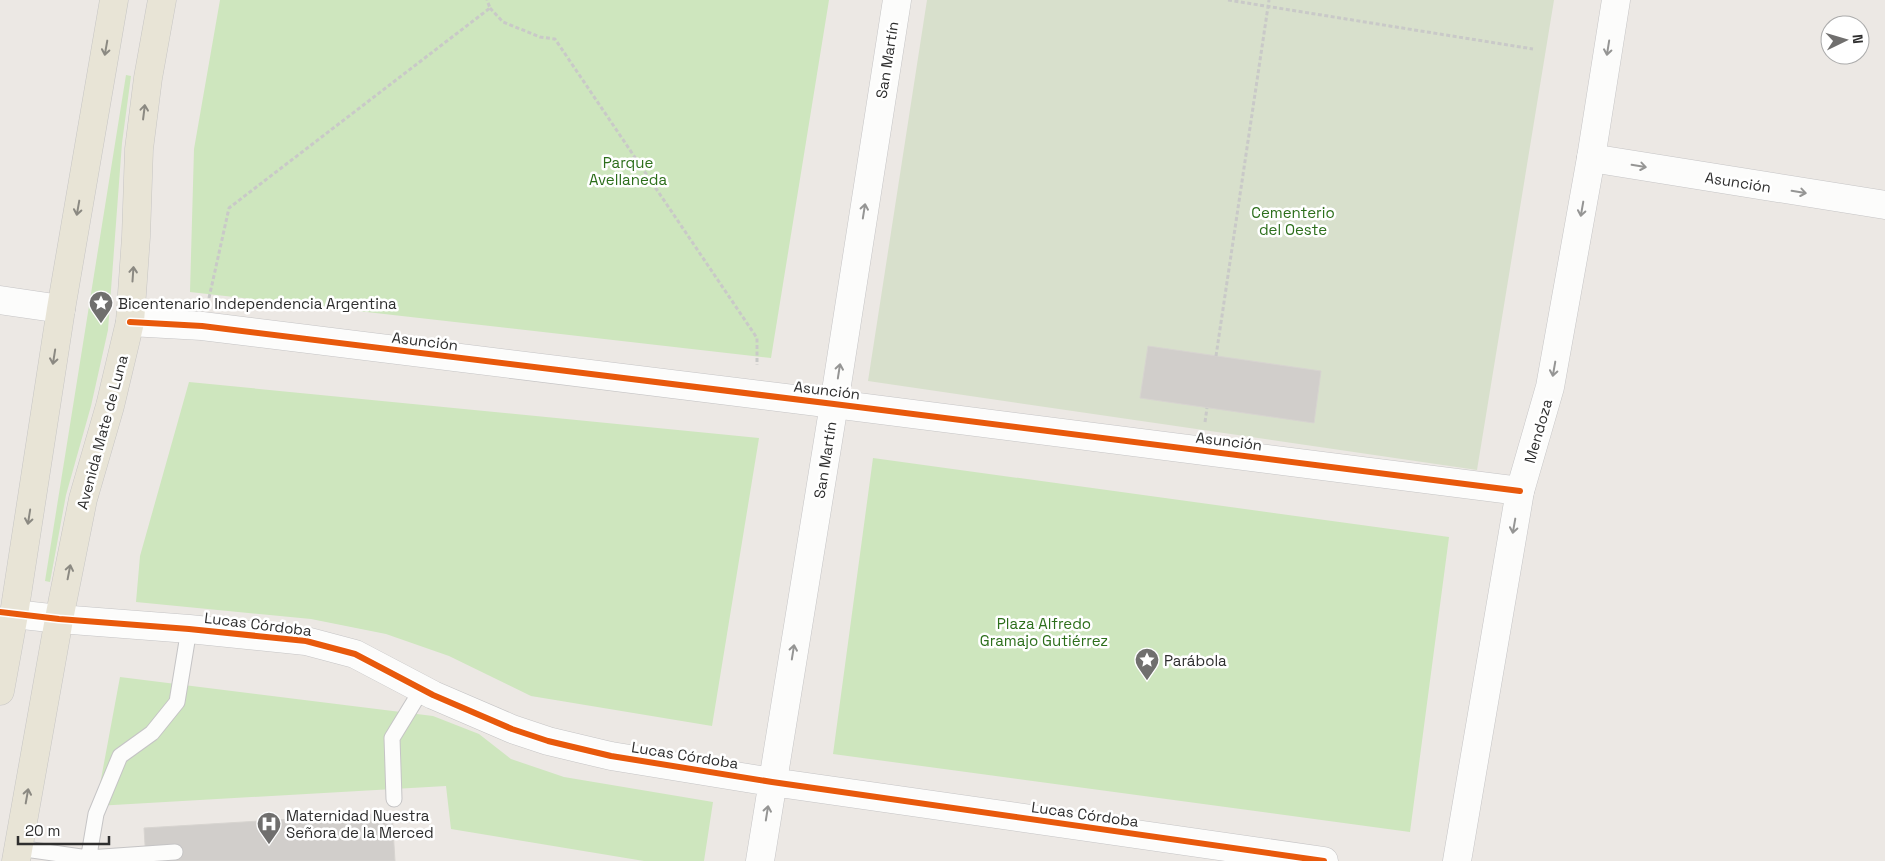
<svg xmlns="http://www.w3.org/2000/svg" width="1885" height="861" font-family="'Space Grotesk',sans-serif">
<style>
.green{fill:#cee6be}
.cemetery{fill:#d8e0cc}
.building{fill:#d1cecb;stroke:#d7d4d0}
.lines{fill:none;stroke-linecap:round;stroke-linejoin:round}
.lane-casing{stroke:#c5c4c5;stroke-width:17}
.street-casing{stroke:#c5c4c5;stroke-width:29}
.secondary-casing{stroke:#c5c4c5;stroke-width:29}
.primary-casing{stroke:#c6c5c4;stroke-width:29}
.path{stroke:#c9c9c8;stroke-width:3;stroke-dasharray:4 2.5;stroke-linecap:butt}
.lane{stroke:#fcfcfb;stroke-width:15}
.street{stroke:#fcfcfb;stroke-width:28}
.secondary{stroke:#fcfcfb;stroke-width:28}
.primary{stroke:#e8e4d6;stroke-width:28}
.cycleway-casing{stroke:#fff;stroke-width:9}
.cycleway{stroke:#e8590c;stroke-width:6}
.oneway{stroke:#8b8982}
.oneway2{stroke:#959594}
.labels{text-anchor:middle;dominant-baseline:central;stroke-width:5;stroke-linejoin:round;paint-order:stroke}
.street-label{font-size:15px;fill:#2e2e2e;stroke:#fff}
.park-label{font-size:15px;fill:#2c6e1b;stroke:#fff}
.poi-label{font-size:15px;fill:#2e2e2e;stroke:#fff;text-anchor:start}
</style>
<rect width="100%" height="100%" fill="#ece8e4"/>
<path class="green" d="M220,0H829L771,358L190,292L194,149Z
M126,75L131,76L122,143L108,330L91,406L66,495L50,582L45,581Z
M189,382L759,438L712,726L531,696L449,656L386,634L311,619L136,602L140,556Z
M873,458L1449,537L1410,832L833,754Z
M120,677L433,716L479,734L511,759L564,777L713,802L704,861H644L451,829L446,786L96,806Z"/>
<path class="cemetery" d="M927,0H1554L1477,470L868,381Z"/>
<path class="building" d="M1148,346L1321,371L1314,423L1140,398Z
M392,813L395,861H146L144,828Z"/>
<g class="lines">
<defs>
<path id="lane" d="M394,799L392,738L422,689
M18,848L88,858L175,852
M88,861L96,814L120,756L152,733L177,702L189,629"/>
<path id="street" d="M1591,158L1885,205
M0,300L61,309
M130,322L202,326L834,404L1520,491"/>
<path id="secondary" d="M14,614L59,619L189,629L306,641L355,654L433,695L512,729L548,741L611,756L772,782L1324,861
M760,861L834,404L897,0
M1457,861L1520,491L1550,387L1591,158L1616,0"/>
<path id="primary" d="M0,691L14,614L61,309L114,0
M16,861L59,619L83,499L110,406L130,322L136,237L139,149L148,78L162,0"/>
</defs>
<use href="#lane" class="lane-casing"/>
<use href="#street" class="street-casing"/>
<use href="#secondary" class="secondary-casing"/>
<use href="#primary" class="primary-casing"/>
<path class="path" d="M1228,0L1533,49
M490,8L503,22L540,37L555,39L757,338V365
M209,298L229,208L490,8L487,0
M1216,356L1269,0
M1205,422L1207,408"/>
<use href="#lane" class="lane"/>
<use href="#street" class="street"/>
<use href="#secondary" class="secondary"/>
<use href="#primary" class="primary"/>
<defs>
<path id="cycleway" d="M130,322L202,326L834,404L1520,491
M0,612L59,619L189,629L306,641L355,654L433,695L512,729L548,741L611,756L772,782L1324,861"/>
</defs>
<use href="#cycleway" class="cycleway-casing"/>
<use href="#cycleway" class="cycleway"/>
</g>
<defs><path id="oneway-shaft" d="M-6 0H5M1.5-3L5.5 0L1.5 3" fill="none" stroke-width="1.6" stroke-linecap="round" stroke-linejoin="round" transform="scale(1.25)"/></defs>
<g class="oneway">
<use href="#oneway-shaft" transform="translate(106 48) rotate(100)"/>
<use href="#oneway-shaft" transform="translate(144 112) rotate(-83)"/>
<use href="#oneway-shaft" transform="translate(78 208) rotate(100)"/>
<use href="#oneway-shaft" transform="translate(133 274) rotate(-86)"/>
<use href="#oneway-shaft" transform="translate(54 357) rotate(99)"/>
<use href="#oneway-shaft" transform="translate(29 517) rotate(99)"/>
<use href="#oneway-shaft" transform="translate(69 572) rotate(-79)"/>
<use href="#oneway-shaft" transform="translate(27 796) rotate(-80)"/>
</g>
<g class="oneway2">
<use href="#oneway-shaft" transform="translate(1608 48) rotate(99)"/>
<use href="#oneway-shaft" transform="translate(1639 166) rotate(9)"/>
<use href="#oneway-shaft" transform="translate(1799 192) rotate(9)"/>
<use href="#oneway-shaft" transform="translate(1582 209) rotate(100)"/>
<use href="#oneway-shaft" transform="translate(864 211) rotate(-81)"/>
<use href="#oneway-shaft" transform="translate(1554 369) rotate(100)"/>
<use href="#oneway-shaft" transform="translate(839 371) rotate(-81)"/>
<use href="#oneway-shaft" transform="translate(1514 526) rotate(100)"/>
<use href="#oneway-shaft" transform="translate(793 652) rotate(-81)"/>
<use href="#oneway-shaft" transform="translate(767 813) rotate(-81)"/>
</g>
<defs>
<symbol id="sight-pin" viewBox="-11 -11 22 30"><path d="M0 17L-7.5 6A9.5 9.5 0 1 1 7.5 6Z" fill="#706f6e" stroke="#fff"/><path d="M0-6L1.8-2.2L6-1.7L2.9 1.2L3.7 5.4L0 3.3L-3.7 5.4L-2.9 1.2L-6-1.7L-1.8-2.2Z" fill="#fff"/></symbol>
<symbol id="hospital-pin" viewBox="-11 -11 22 30"><path d="M0 17L-7.5 6A9.5 9.5 0 1 1 7.5 6Z" fill="#706f6e" stroke="#fff"/><path d="M-5-5h3v3.5h4V-5h3V5h-3V1.5h-4V5h-3Z" fill="#fff"/></symbol>
</defs>
<g fill-rule="evenodd">
<use href="#sight-pin" x="87" y="289" width="28" height="38"/>
<use href="#sight-pin" x="1133" y="646" width="28" height="38"/>
<use href="#hospital-pin" x="255" y="810" width="28" height="38"/>
</g>
<g class="labels">
<g class="street-label">
<text transform="translate(887 60) rotate(-81)">San Martín</text>
<text transform="translate(1738 182) rotate(9)">Asunción</text>
<text transform="translate(425 341) rotate(7)">Asunción</text>
<text transform="translate(827 390) rotate(7)">Asunción</text>
<text transform="translate(1538 431) rotate(-74)">Mendoza</text>
<text transform="translate(102 432) rotate(-75)">Avenida Mate de Luna</text>
<text transform="translate(1229 441) rotate(7)">Asunción</text>
<text transform="translate(825 460) rotate(-81)">San Martín</text>
<text transform="translate(258 624) rotate(7)">Lucas Córdoba</text>
<text transform="translate(685 755) rotate(9)">Lucas Córdoba</text>
<text transform="translate(1085 814) rotate(8)">Lucas Córdoba</text>
</g>
<g class="park-label">
<text x="628" y="162">Parque<tspan x="628" dy="17">Avellaneda</tspan></text>
<text x="1293" y="212">Cementerio<tspan x="1293" dy="17">del Oeste</tspan></text>
<text x="1044" y="623">Plaza Alfredo<tspan x="1044" dy="17">Gramajo Gutiérrez</tspan></text>
</g>
<g class="poi-label">
<text x="118" y="303">Bicentenario Independencia Argentina</text>
<text x="1164" y="660">Parábola</text>
<text x="286" y="815">Maternidad Nuestra<tspan x="286" dy="17">Señora de la Merced</tspan></text>
</g>
</g>
<g transform="translate(1845 40) rotate(85)"><circle r="24" fill="#ffffff" stroke="#ababab"/>
<path d="M0-4L9 19L0 12L-9 19Z" fill="#706f6e"/>
<text y="-8" font-size="14" font-weight="bold" text-anchor="middle" fill="#2e2e2e">N</text>
</g>
<path d="M18 836v8h91v-8" fill="none" stroke="#2e2e2e" stroke-width="2.5"/>
<text x="25" y="836" font-size="15" fill="#2e2e2e" stroke="#ffffff" stroke-width="4" paint-order="stroke">20 m</text>
</svg>
